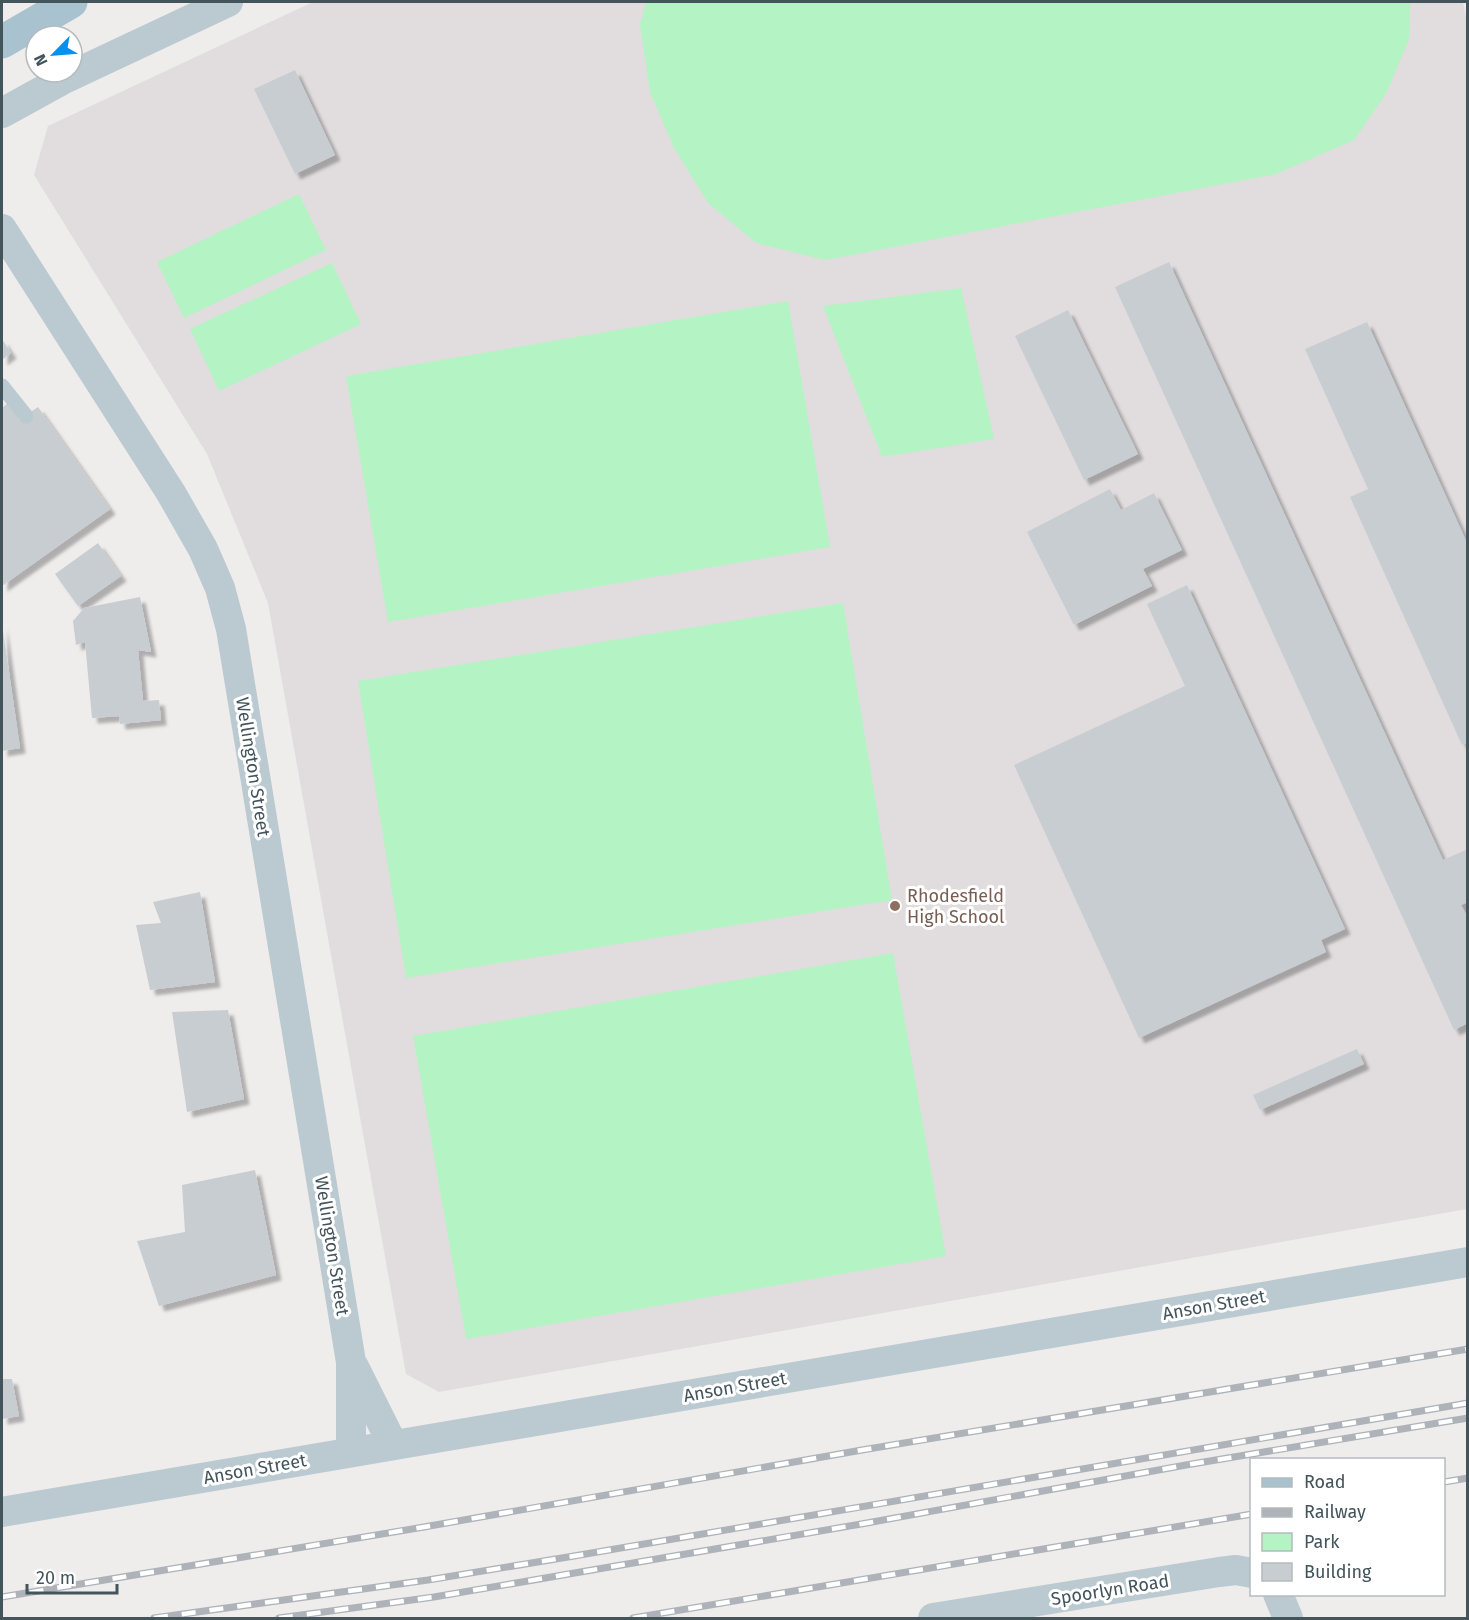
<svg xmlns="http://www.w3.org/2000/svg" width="1469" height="1620" font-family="'Fira Sans',sans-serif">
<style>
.education{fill:#e1ddde}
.green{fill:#b4f3c3}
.building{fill:#c8cdd2;filter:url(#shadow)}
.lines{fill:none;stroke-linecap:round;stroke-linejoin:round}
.lane{stroke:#bbcad1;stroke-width:15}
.street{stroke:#bbcad1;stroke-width:30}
.primary{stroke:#a8c2cf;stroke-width:33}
.rail-casing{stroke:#adb3b8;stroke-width:7}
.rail{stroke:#fff;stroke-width:4.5;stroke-dasharray:14;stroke-linecap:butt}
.education-dot{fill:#8d6e63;stroke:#fff;stroke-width:2}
.labels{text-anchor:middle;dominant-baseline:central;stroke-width:6;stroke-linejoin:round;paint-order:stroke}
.street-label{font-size:18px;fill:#43545b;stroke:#fff}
.education-label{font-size:18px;fill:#785e54;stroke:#fff;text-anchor:start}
</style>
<defs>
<filter id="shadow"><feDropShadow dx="5.5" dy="5.5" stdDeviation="1.5" flood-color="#0004"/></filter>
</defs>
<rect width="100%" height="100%" fill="#efecec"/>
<path class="education" d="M313,2H1463L1468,26L1467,1209L439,1392L406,1374L268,603L207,454L34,175L48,126Z"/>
<path class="green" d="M646,2H1410L1409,39L1386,94L1354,140L1276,174L825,260L756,243L708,203L674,148L650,92L640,25Z
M299,194L326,250L184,318L157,262Z
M332,263L361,324L219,391L190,329Z
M961,288L994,439L882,457L823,306Z
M788,301L830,547L388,622L346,376Z
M843,603L892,900L406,978L358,681Z
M893,953L946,1256L466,1339L413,1036Z"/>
<path class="building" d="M295,70L335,155L295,174L254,89Z
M1169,262L1443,860L1468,849V902L1461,905L1468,918V1023L1454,1030L1115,287Z
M1068,310L1138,454L1084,480L1015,336Z
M1367,322L1468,545V742L1462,745L1350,497L1368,489L1305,349Z
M2,339L11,353L2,360Z
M8,403L19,420L38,407L110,509L2,586V408Z
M1110,489L1121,510L1154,493L1182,550L1143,569L1152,586L1074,625L1027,532Z
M98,543L121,576L78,606L55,574Z
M1187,585L1345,929L1321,940L1326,952L1139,1038L1014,765L1185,686L1147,604Z
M140,597L151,652L138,650L143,701L159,700L161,720L120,724L119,716L92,718L85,642L76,645L73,621L84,608Z
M2,624L20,748L2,751Z
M200,892L215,982L150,990L136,925L161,923L153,902Z
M228,1010L244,1099L187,1112L172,1012Z
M1357,1049L1364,1064L1260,1110L1253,1095Z
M255,1170L276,1275L159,1306L137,1241L185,1232L182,1185Z
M2,1379H12L19,1416L2,1419Z"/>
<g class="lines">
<path class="lane" d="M2,386L26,416"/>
<path class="street" d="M2,113L62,80L228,2
M2,229L171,493L203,549L220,588L231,629L351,1362V1451
M354,1367L393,1445
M2,1512L1468,1262
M1278,1594L1288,1618
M933,1618L1219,1572L1236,1570L1252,1573"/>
<path class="primary" d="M2,42L71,2"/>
<defs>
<path id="rail" d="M1444,1482L1468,1478
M2,1597L424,1527L862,1450L1468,1349
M154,1618L428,1580L574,1556L1468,1403
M279,1618L434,1597L867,1523L1186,1465L1468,1418
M633,1618L1252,1514"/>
</defs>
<use href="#rail" class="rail-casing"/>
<use href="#rail" class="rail"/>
</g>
<circle class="education-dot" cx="895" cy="906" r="6"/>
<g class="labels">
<g class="street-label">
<text transform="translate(253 767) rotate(81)">Wellington Street</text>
<text transform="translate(332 1246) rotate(81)">Wellington Street</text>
<text transform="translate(1214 1305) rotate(-10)">Anson Street</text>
<text transform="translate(735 1387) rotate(-10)">Anson Street</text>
<text transform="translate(255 1469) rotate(-10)">Anson Street</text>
<text transform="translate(1110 1590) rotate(-9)">Spoorlyn Road</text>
</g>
<g class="education-label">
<text x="907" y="896">Rhodesfield<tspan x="907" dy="21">High School</tspan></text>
</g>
</g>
<rect width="1469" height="1620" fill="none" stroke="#43545b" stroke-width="6"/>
<rect x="1250" y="1458" width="195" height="138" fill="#ffffff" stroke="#b4bbbd" stroke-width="1.5"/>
<rect x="1262" y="1478" width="30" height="9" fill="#a8c2cf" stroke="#b4bbbd" stroke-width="1.5"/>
<text x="1304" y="1488" font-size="18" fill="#43545b">Road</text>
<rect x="1262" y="1508" width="30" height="9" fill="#adb3b8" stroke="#b4bbbd" stroke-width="1.5"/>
<text x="1304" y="1518" font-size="18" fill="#43545b">Railway</text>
<rect x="1262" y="1533" width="30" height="18" fill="#b4f3c3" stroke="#b4bbbd" stroke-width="1.5"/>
<text x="1304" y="1548" font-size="18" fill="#43545b">Park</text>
<rect x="1262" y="1563" width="30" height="18" fill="#c8cdd2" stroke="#b4bbbd" stroke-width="1.5"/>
<text x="1304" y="1578" font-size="18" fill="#43545b">Building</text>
<g transform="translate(54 54) rotate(245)"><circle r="28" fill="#ffffff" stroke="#b4bbbd" stroke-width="1.5"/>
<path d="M0-4.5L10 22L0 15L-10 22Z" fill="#0690ef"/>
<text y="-9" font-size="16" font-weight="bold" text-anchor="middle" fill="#43545b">N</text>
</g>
<path d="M27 1584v9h90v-9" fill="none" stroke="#43545b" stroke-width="3"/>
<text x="36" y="1584" font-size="18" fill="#43545b" stroke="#ffffff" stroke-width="4.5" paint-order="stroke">20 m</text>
</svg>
